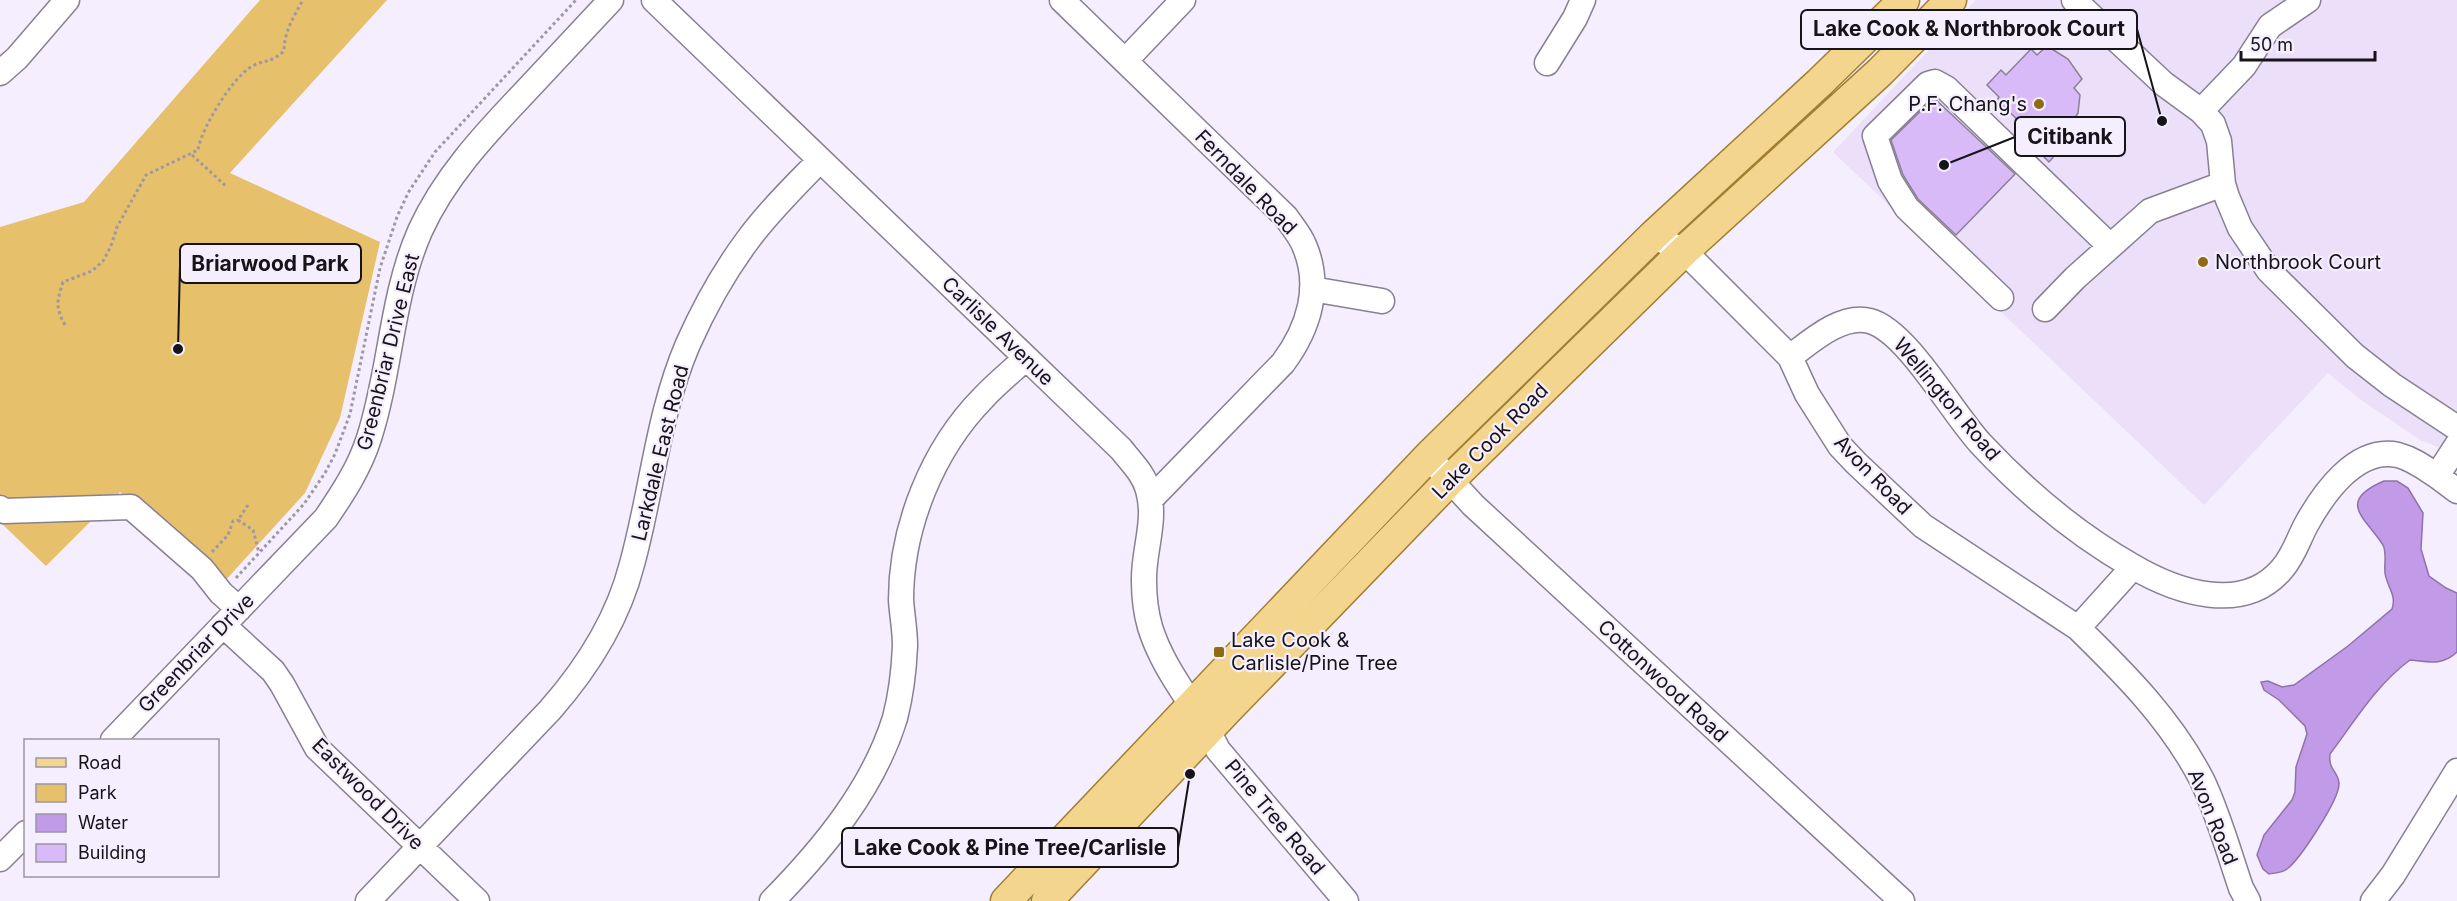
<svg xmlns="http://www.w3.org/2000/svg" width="2457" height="901" font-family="Inter,sans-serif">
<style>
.built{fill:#ebdff9}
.green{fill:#e7c06c}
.water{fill:#c29be8;stroke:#8e72aa;stroke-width:1.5}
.building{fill:#d8baf9;stroke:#898193;stroke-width:1.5}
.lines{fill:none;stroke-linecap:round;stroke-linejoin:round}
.minor-casing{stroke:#888092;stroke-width:27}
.major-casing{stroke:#a07f33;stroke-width:33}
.path{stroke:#9e98a5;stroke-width:3;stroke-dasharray:3 3;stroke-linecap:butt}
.minor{stroke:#fff;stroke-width:24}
.major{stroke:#f3d58d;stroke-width:30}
.poi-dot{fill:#8f6c11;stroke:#f5eefe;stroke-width:2}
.labels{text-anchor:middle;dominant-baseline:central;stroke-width:4.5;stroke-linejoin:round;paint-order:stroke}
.poi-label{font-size:20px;fill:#161319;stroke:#f5eefe;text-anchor:start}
.street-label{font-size:20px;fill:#161319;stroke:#f5eefe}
.leader{fill:none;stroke:#161319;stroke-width:2}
.callout-dot{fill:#161319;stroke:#f5eefe;stroke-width:2}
.callout{fill:#f5eefe;stroke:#161319;stroke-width:2}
.callout-label{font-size:21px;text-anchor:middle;font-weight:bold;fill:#161319}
</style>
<rect width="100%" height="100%" fill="#f5eefe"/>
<path class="built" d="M1976,0H2457V454L2422,441L2361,400L2328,373L2204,505L1833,152Z"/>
<path class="green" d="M260,0H387L230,173L380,242L340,418L305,493L224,582L120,492L46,566L0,522V227L84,202Z"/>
<path class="water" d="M2384,481H2397L2408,488L2423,513L2421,549L2429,576L2446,588L2457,593V652C2442,666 2429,662 2410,660C2377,684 2354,722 2330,754C2328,770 2338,771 2339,783C2340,799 2300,859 2287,869C2282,873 2274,873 2269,874L2263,869L2257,855L2264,835L2292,800L2295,792L2296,767L2307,734L2305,726L2279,700L2264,690L2261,682L2268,681L2282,687L2294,685L2348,646L2392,609C2397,595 2387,587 2385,573C2384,564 2387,553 2383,545C2366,518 2335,502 2384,481Z"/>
<path class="building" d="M2047,46L2068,59L2082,79L2074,88L2080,95L2078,113L2063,138L2067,142L2049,162L2039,152L2041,150L2024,133L2027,129L1997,100L1999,97L1987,85L2001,70L2006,75L2031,49L2037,55Z
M1934,98L2015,174L1956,235L1918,199L1903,175L1891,140Z"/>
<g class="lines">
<defs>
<path id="minor" d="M654,0L1121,449C1131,462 1144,474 1148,490C1157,520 1143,552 1144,581C1144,595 1146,613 1150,627C1164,673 1198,708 1218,750L1346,901
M1062,0L1286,217C1292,226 1300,235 1304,245C1322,286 1309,328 1283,363L1150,500
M2074,0L2164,84L2201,111L2213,124L2219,141L2223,184L2227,197L2240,228L2269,271L2355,356L2392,385L2457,428
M1125,61L1183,0
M1547,63L1575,18L1583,0
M0,73L17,58L67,0
M2201,111L2244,66L2270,26L2308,0
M1653,236L1684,251L1790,357L1807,394L1840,446L1856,463L1923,526L2078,628L2133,567
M1312,289L1382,301
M2001,298L1907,208L1890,181L1875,136L1928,84L1935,82L1946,88L2110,246
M2045,309L2075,278L2150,211L2223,184
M1790,357C1810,342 1842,313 1870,321C1907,331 1952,413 1981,444C2025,491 2076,534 2132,566C2176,592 2243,615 2282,569C2294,555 2298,540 2306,525C2323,494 2356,446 2398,455C2413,459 2425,468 2437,476L2457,445
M1438,467L1473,505L1902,901
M2437,476L2457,491
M0,508L4,511L131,507L202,569L221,593L239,609
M223,625L273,671L282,684L317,748L477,901
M2078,628C2126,675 2171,720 2202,780C2218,813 2229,853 2241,888L2248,901
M113,740L326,518C343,493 360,467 369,438C391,370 391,297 420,231C444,178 484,135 524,93C553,62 582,31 611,0
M0,859L26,833
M368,901L550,710C587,668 618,619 632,564C652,492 658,413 688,344C704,308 724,272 747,241C768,212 795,186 820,160
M772,901C823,849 873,789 895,718C901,695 904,669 905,646C905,630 902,615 901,600C901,528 932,450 983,398C996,384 1012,371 1026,358
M2373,901L2393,875L2457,771"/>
<path id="major" d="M1006,901L1428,457L1653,236L1819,83L1904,0
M1047,901L1228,709L1450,480L1684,251L1880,72L1951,0"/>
</defs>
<use href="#minor" class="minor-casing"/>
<use href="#major" class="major-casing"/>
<path class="path" d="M192,155L227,187
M65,325C55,307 57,301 63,282L92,271L103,261L111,246L117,227L146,175L198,150C201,129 232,78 251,67C264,59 270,64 284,51C284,32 294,16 303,0
M248,505L238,520L253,530L259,553
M212,552L228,535L233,521L238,520
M236,578L304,504L325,473L335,454L350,414L380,268L397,217L408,193L435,152L576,0"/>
<use href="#minor" class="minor"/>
<use href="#major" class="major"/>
</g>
<g class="poi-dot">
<circle cx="2039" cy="104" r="6"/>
<circle cx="2203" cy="262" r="6"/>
<rect x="1213" y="646" width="12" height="12" rx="3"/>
</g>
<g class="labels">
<g class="poi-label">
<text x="2027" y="104" text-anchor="end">P.F. Chang's</text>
<text x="2215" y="262">Northbrook Court</text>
<text x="1231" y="640">Lake Cook &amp;<tspan x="1231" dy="23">Carlisle/Pine Tree</tspan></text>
</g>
<g class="street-label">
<text transform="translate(1246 182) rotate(46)">Ferndale Road</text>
<text transform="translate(998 331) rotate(44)">Carlisle Avenue</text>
<text transform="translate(388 352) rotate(-76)">Greenbriar Drive East</text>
<text transform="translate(1947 399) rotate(50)">Wellington Road</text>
<text transform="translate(1490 441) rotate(-45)">Lake Cook Road</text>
<text transform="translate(660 453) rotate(-76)">Larkdale East Road</text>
<text transform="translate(1873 475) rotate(46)">Avon Road</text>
<text transform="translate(196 653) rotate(-46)">Greenbriar Drive</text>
<text transform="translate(1663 681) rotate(43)">Cottonwood Road</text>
<text transform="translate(368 794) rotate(45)">Eastwood Drive</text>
<text transform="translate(1275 817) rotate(50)">Pine Tree Road</text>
<text transform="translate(2213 817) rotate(68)">Avon Road</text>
</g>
</g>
<path class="leader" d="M2162 121L2137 29M1944 165L2015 137M178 349L180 264M1190 774L1178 848"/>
<g class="callout-dot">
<circle cx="2162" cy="121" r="6"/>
<circle cx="1944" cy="165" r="6"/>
<circle cx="178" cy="349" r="6"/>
<circle cx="1190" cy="774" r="6"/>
</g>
<g class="callout">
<rect x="1801" y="10" width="336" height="39" rx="6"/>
<rect x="2015" y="117" width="110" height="39" rx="6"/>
<rect x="180" y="244" width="181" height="39" rx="6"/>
<rect x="842" y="828" width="336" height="39" rx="6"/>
</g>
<g class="callout-label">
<text x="1969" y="36">Lake Cook &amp; Northbrook Court</text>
<text x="2070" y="144">Citibank</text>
<text x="270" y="271">Briarwood Park</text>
<text x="1010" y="855">Lake Cook &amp; Pine Tree/Carlisle</text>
</g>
<rect x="24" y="739" width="195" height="138" fill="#f5eefe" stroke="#9c96a2" stroke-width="1.5"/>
<rect x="36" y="758" width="30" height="9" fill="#f3d58d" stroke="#9c96a2" stroke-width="1.5"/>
<text x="78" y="769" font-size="18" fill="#161319">Road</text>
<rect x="36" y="784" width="30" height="18" fill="#e7c06c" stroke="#9c96a2" stroke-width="1.5"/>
<text x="78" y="799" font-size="18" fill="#161319">Park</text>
<rect x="36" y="814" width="30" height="18" fill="#c29be8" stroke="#9c96a2" stroke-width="1.5"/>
<text x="78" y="829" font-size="18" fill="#161319">Water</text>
<rect x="36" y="844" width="30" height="18" fill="#d8baf9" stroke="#9c96a2" stroke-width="1.5"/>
<text x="78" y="859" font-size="18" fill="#161319">Building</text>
<path d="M2241 51v9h134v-9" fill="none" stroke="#161319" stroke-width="3"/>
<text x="2250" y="51" font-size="18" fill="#161319" stroke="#f5eefe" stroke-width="4.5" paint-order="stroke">50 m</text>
</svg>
